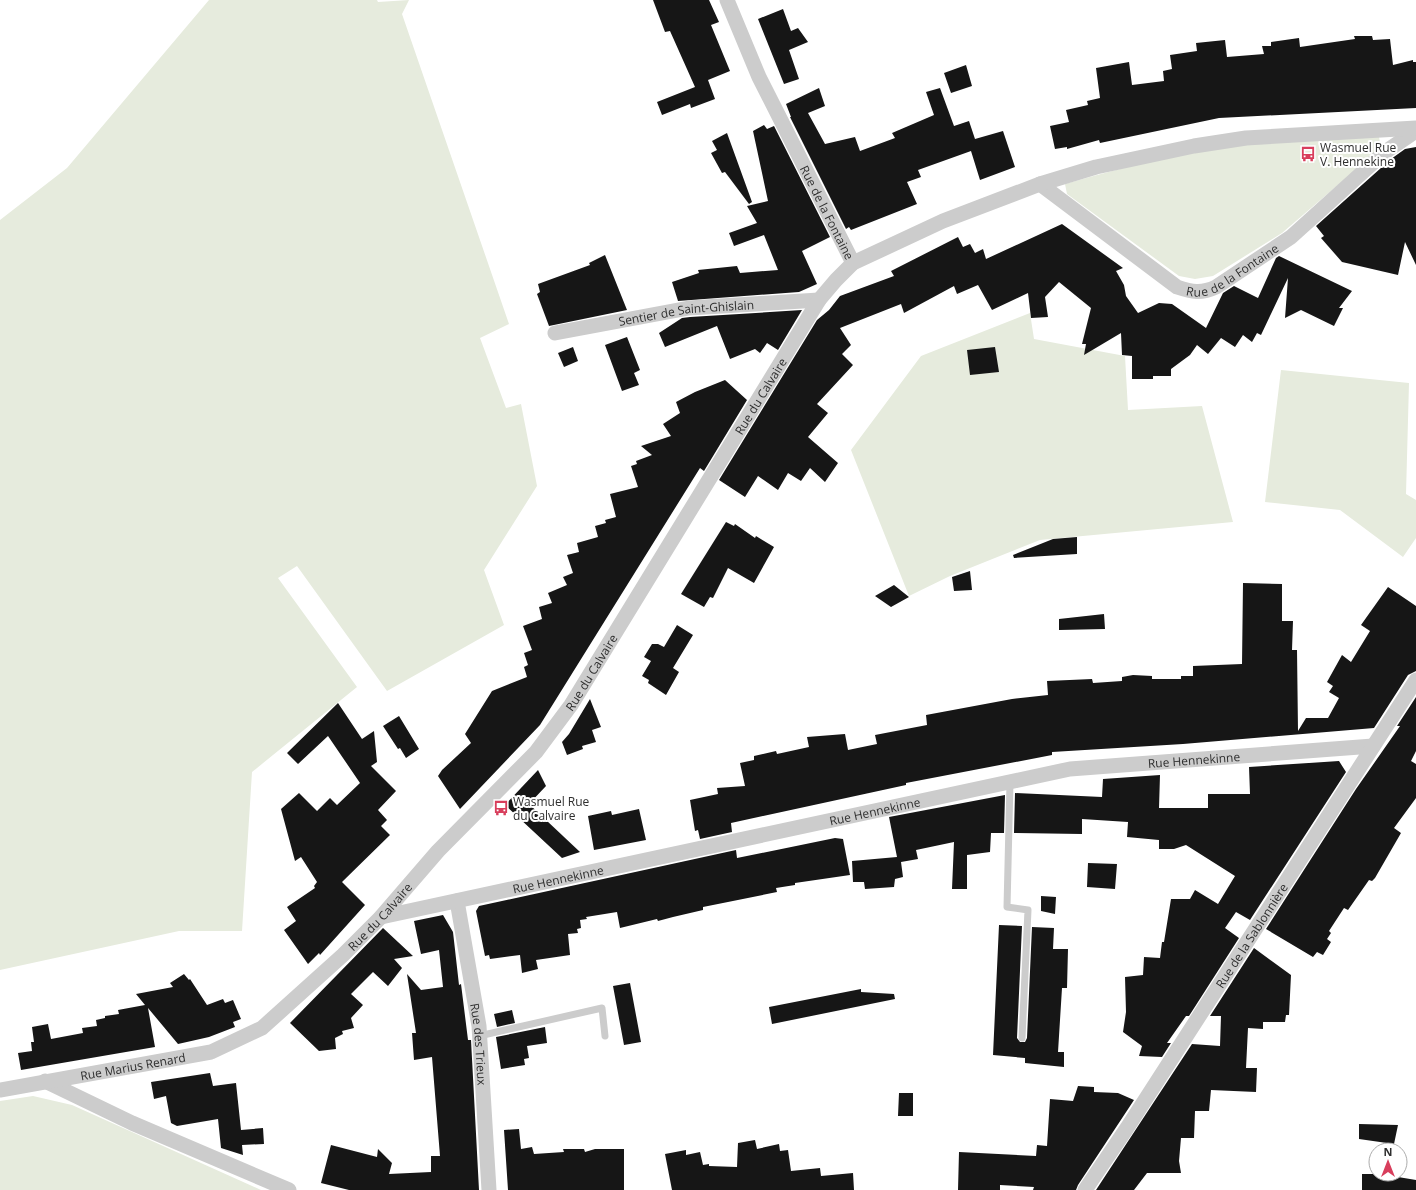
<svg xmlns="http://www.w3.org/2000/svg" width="1416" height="1190" font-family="'Open Sans',sans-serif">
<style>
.green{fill:#e6ebdd}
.building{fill:#161616}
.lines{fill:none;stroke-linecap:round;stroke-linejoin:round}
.lane{stroke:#ccc;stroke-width:7}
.street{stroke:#ccc;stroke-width:15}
.labels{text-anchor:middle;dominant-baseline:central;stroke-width:4;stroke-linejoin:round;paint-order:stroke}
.poi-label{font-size:12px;fill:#2f2f2f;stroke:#fff;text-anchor:start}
.street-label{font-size:12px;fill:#2f2f2f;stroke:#fff}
</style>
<rect width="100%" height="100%" fill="#fff"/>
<path class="green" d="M209,0H377L378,2L409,0L402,14L509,324L480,338L506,408L521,404L537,486L484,570L504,625L387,691L297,566L278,578L357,687L252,772L242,931H179L0,970V220L67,168Z
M1379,137L1381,148L1282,233L1213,276L1195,279L1179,276L1067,194L1065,184C1126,166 1190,151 1253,144C1295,140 1337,140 1379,137Z
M1030,313L1034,339L1125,356L1128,410L1202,406L1233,522L1040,540L950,576L909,596L851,450L921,356Z
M1281,370L1409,383L1406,494L1416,500V538L1403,557L1340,510L1265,502Z
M33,1096L72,1105L261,1190H0V1101Z"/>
<path class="building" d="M653,0H709L719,22L711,25L730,71L708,80L715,99L691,108L690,104L662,115L657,102L695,87L670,31L665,32Z
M783,9L791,31L798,28L808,42L789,50L799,79L784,84L758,19Z
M1354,36H1372L1373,40L1390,39L1393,65L1413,60V62H1416V108L1219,118L1100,143L1099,140L1067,149V147L1055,149L1050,126L1069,122L1066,110L1088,105L1087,101L1100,98L1096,68L1129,62L1132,85L1164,81L1163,71L1172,69L1170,55L1197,51L1196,43L1225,40L1227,57L1264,54L1262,46H1271V42L1299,38L1300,47L1355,39Z
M966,65L972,86L951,93L944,73Z
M819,88L825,106L808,113L825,144L855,137L860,151L895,138L892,133L934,115L926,92L940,88L954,126L969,121L975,139L1003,131L1015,167L980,180L971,151L918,170L921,177L907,182L917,204L851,230L849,227L846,229L790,117H791L786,104Z
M764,125L767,129L774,126L830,237L802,251L817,284L799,292L678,301L672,282L699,273L698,270L737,266L740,273L778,270L764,235L734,246L729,233L757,223L747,206L768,201L753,131Z
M727,133L752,202L749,204L725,172L722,173L711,153L717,150L712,141Z
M1416,147V265L1405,242L1398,275L1342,262L1321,238L1324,236L1316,226L1391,159L1405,149Z
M1062,224L1123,268L1116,271L1124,285L1126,296L1138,313L1159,303L1172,304L1206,328L1223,293L1234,286L1258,298L1276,258L1279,256L1352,291L1339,308H1343L1334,326L1301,310L1285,318L1288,278L1261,335L1257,333L1252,342L1243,335L1235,347L1221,338L1208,354L1197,345L1190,355L1171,369V376H1153V379H1132V356L1122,355L1121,333L1084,355L1086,344H1082L1091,308L1059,282L1045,297L1048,317L1031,318L1028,293L992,310L978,285L957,294L954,286L904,313L901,304L840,328L851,345L842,354L853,365L817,404L828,413L808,437L838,463L825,482L810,468L801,481L788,473L778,490L758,476L745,497L719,480L817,320L829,310L840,296L894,276L891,271L958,237L963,247L970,244L975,253L983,249L986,259Z
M605,255L627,310L549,326L537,294L540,292L538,284L590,265L589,263Z
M802,310L778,350L767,343L760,353L755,349L730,359L717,326L665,347L659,333L682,318L690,317Z
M627,337L640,370L634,373L639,385L622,391L605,345Z
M573,347L578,361L564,367L558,353Z
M995,347L999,372L970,375L967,350Z
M725,380L747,400L704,471L700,468L540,725L460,809L438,776L442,770L471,743L465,734L492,691L527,677L524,667L528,665L524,653L532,650L523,626L542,619L539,607L552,603L548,593L567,585L563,577L573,573L567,555L579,552L577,543L598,537L595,526L606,523L605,520L616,517L610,494L638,487L631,466L637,464L636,461L652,455L641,446L671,436L663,424L680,413L676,402L695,392Z
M726,522L734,526L735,524L755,538L756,536L774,547L754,583L728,568L713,598L710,597L704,607L681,594Z
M1077,537V554L1014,558L1013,555L1053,539Z
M970,571L972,590L954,591L952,577Z
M1243,583L1282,584V621H1293L1292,650H1297L1298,731L1306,718H1328L1339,698L1329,692L1333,686L1327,682L1342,655L1351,662L1370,631L1361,625L1388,587L1416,606V671L1408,675L1374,728L1183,744L1052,752V755L906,783V785L731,823L732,832L700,839L698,830L695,831L690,800L718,794L717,788L745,786L740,763L754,760V756L776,751L777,754L809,747L807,737L845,734L848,750L877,744L875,735L927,725L926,715L1012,699L1048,695L1047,681L1092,679L1093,683L1122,681V677L1133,675L1152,676V679H1181V676H1193V666L1242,664Z
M894,585L909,597L891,607L875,596Z
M1104,614L1105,629L1059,630V619Z
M677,625L693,635L673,668L679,672L666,695L648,683L649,680L642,676L651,661L644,657L652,644H658L664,647Z
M1416,697V751L1411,761L1416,764V798L1394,828L1401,833L1375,878L1372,881L1369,880L1348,910L1344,908L1329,931L1331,933L1327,939L1331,942L1323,955L1317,952L1313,957L1266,929L1356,789L1400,726H1397Z
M590,699L601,727L592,730L596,742L582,746L583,749L567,755L562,742L569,734Z
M338,703L362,739L374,731L377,762L371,766L396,791L378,810L387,820L381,826L390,835L342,882L365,905L320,955L319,953L308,964L284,930L296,921L287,907L315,888L314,886L317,882L301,857L295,861L281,809L299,793L317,811L330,798L337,805L360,783L328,736L298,764L287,753Z
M399,716L419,749L406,758L400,748L398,749L383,726Z
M1339,761L1346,772L1250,920L1236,912L1225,928L1239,938L1189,1016H1186L1167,1043H1171L1162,1057L1139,1056L1142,1046L1123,1032L1126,1012L1125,977L1143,975L1144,957L1160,958L1162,942H1164L1171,899H1190L1195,890L1218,904L1235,876L1186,845L1174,849H1159V840L1127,837L1128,822L1082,819V834L1014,833L1015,793L1102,797L1103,779L1160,775L1159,808H1208V794H1250L1249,767Z
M538,770L546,786L529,804L580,852L562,858L505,805Z
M1005,795L1004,833H991L990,852L967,855V889H952L954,842L916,850L918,859L901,862L903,877L895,879L894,887L865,889L864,882H853L852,861L897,857L889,817Z
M639,809L646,840L594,850L588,816L611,811L612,815Z
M835,838L843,839L850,875L795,883V885L776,888L777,892L703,907V910L673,917L658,921L657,919L620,928L617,912L586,917L587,919L580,920L581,928L577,929L578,933L568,934L570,955L536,960L538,969L522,973L520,955L490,959L489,955L485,956L476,911L479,906L736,850L737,858Z
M1088,863L1117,864L1115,889L1087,887Z
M1041,896L1056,897L1055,914L1041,911Z
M443,915L453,932L459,985L461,984L468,1040H471L479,1190H349L321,1183L331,1145L377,1157L378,1149L392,1163L389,1174L431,1172V1156H440L432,1057L414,1060L412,1033H416L407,974L421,990L443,987L439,950L421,954L414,921Z
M999,925L1022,926L1017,1038L1020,1042H1025L1027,1038L1032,927L1054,928L1053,949H1068L1067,988H1062L1058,1052H1064V1067L1025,1063V1058L993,1055Z
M383,928L413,956L394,959L402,968L388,986L373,972L351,994L363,1005L351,1018L354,1028L342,1031L343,1034L335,1038L336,1049L319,1051L290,1023Z
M1254,948L1291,975L1289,1015H1286L1285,1022H1263V1029L1248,1028L1246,1068H1257L1256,1092L1211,1090L1209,1111H1195L1194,1138H1181L1179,1161L1181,1173H1147L1134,1190H1096L1192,1044L1220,1046L1221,1016H1210Z
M184,974L189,980L190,979L207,1005L223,999L225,1003L233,1000L241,1019L233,1022L235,1027L209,1037L178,1044L148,1008L155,1047L21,1070L18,1053L32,1051L31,1042H34L32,1027L48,1024L51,1039L83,1033L82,1028L97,1026L96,1020L105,1018V1016L119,1014L118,1010L145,1005L136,994L173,987L170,983Z
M630,983L641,1042L624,1045L613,986Z
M861,989V992L894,994L895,999L772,1024L769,1007Z
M512,1010L515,1023L497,1027L494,1014Z
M545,1027L547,1043L527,1046L529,1058L524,1059L525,1065L501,1069L496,1037Z
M210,1073L213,1086L236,1083L241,1130L263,1128L264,1144L242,1145L243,1155L221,1148L218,1119L177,1126L171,1123L166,1096L154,1099L151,1082Z
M1078,1086L1094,1087V1092L1118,1093L1134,1100L1078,1185L1076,1190H1033L1034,1187L1000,1185V1190H958L959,1152L1036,1156L1037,1145L1047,1146L1050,1099L1073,1101Z
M899,1093H913V1116H898Z
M1359,1124L1398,1125L1394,1144L1359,1139Z
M519,1129L521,1149L532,1147L534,1154L564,1152L563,1149H584L585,1152L595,1149H624V1190H508L504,1130Z
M755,1140L757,1149L779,1144L780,1151L788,1150L791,1171L820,1168L821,1176L853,1173L854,1190H672L665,1154L686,1150V1155L700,1152L703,1165L709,1164V1166L737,1167L738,1143Z
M1362,1174H1380L1416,1180V1190H1362Z"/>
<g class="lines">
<path class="lane" d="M1010,782L1007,907L1028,910L1022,1038
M479,1036L602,1008L605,1036"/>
<g class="street">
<path id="s1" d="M727,0L759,77L853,263"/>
<path id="s2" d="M1040,184L1177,287C1192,292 1201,294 1216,287L1291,237L1385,152L1416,131"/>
<path id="s3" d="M555,333L689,308L819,300"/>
<path id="s4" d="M457,901L479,1026L489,1190"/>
<path id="s5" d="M381,917L1070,769L1373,746"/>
<path d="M45,1081L132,1123L289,1190"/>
<path id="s6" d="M0,1090L211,1052L262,1028L343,955L381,917L438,851L536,752L571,705L819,300L836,280L853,263L943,221L1040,184L1096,167L1194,146L1246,138L1416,128"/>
<path id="s7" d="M1085,1190L1127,1128L1416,680"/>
</g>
</g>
<defs>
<symbol id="bus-bare" viewBox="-9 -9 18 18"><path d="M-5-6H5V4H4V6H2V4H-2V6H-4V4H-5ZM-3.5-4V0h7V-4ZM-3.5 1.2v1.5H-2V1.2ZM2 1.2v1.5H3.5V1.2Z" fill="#d83e5c" stroke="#fff" stroke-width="2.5" paint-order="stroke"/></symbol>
</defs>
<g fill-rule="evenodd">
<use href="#bus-bare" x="1297" y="143" width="22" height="22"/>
<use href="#bus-bare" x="490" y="797" width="22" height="22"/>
</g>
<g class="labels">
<g class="poi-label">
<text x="1320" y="147">Wasmuel Rue<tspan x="1320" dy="14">V. Hennekine</tspan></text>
<text x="513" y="801">Wasmuel Rue<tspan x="513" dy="14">du Calvaire</tspan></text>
</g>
<g class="street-label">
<text stroke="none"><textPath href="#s1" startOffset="235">Rue de la Fontaine</textPath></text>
<text stroke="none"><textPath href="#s2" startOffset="233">Rue de la Fontaine</textPath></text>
<text stroke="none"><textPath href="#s3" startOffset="133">Sentier de Saint-Ghislain</textPath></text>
<text stroke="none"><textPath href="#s6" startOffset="1081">Rue du Calvaire</textPath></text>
<text stroke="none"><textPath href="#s6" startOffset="757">Rue du Calvaire</textPath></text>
<text stroke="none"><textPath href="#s5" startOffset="829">Rue Hennekinne</textPath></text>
<text stroke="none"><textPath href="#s5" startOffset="505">Rue Hennekinne</textPath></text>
<text stroke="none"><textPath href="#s5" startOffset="181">Rue Hennekinne</textPath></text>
<text stroke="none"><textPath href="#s6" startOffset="433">Rue du Calvaire</textPath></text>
<text stroke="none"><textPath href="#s7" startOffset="304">Rue de la Sablonnière</textPath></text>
<text stroke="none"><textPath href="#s4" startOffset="145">Rue des Trieux</textPath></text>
<text stroke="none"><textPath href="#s6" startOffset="135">Rue Marius Renard</textPath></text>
</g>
</g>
<g transform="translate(1388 1162)"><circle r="19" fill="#ffffff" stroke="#acacac"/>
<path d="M0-3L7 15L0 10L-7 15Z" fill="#d83e5c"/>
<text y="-6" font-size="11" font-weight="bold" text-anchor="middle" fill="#2f2f2f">N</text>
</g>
</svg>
